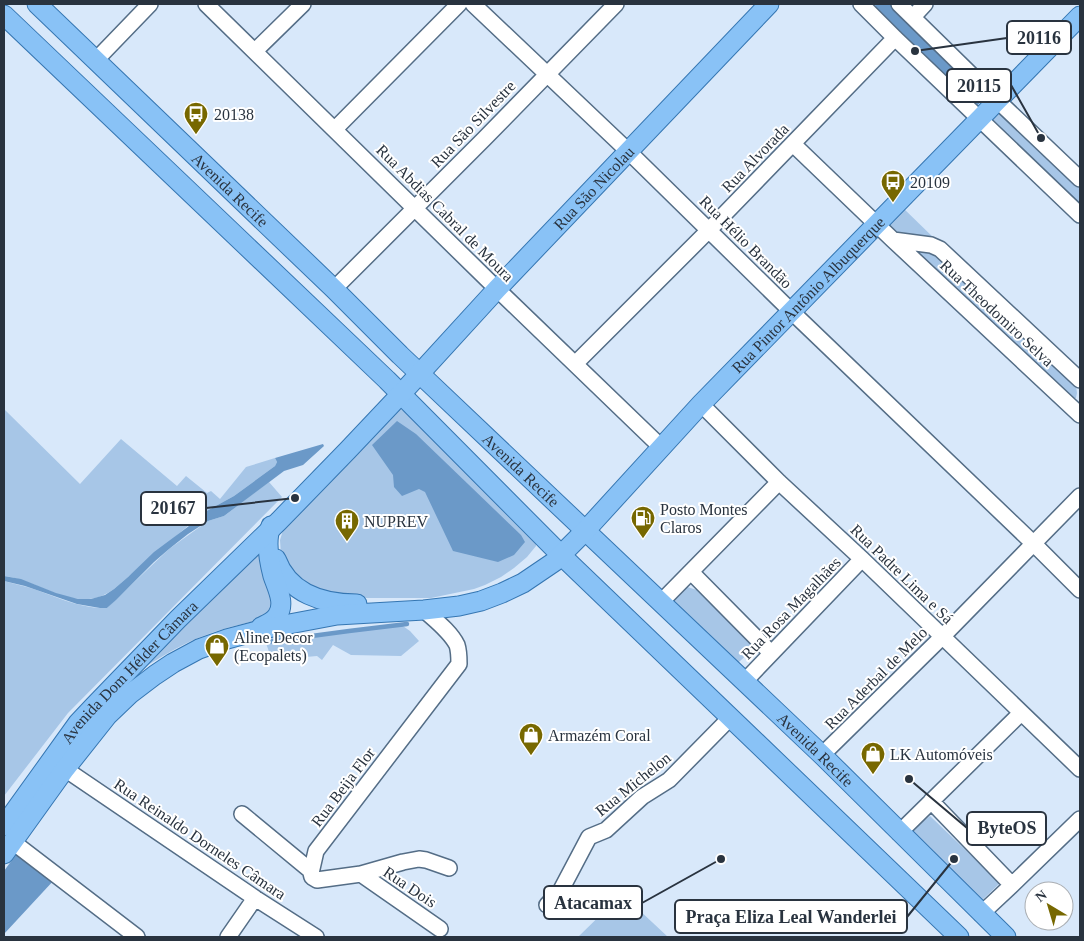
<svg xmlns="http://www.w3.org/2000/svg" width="1084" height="941" font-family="Georgia,serif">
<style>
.green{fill:#a7c6e7}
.water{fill:#6b99c8}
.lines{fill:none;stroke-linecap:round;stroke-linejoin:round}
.stream{stroke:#6b99c8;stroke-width:4.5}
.canal{stroke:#6b99c8;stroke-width:14}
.minor-casing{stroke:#546d86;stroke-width:18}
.major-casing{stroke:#3576b2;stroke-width:21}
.minor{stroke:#fff;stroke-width:15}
.major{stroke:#89c2f6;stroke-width:19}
.labels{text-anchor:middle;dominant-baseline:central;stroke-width:4;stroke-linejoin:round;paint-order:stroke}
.poi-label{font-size:16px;fill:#29333f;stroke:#fff;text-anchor:start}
.street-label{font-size:16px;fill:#29333f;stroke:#fff}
.leader{fill:none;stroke:#29333f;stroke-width:2}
.callout-dot{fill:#29333f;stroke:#fff;stroke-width:2}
.callout{fill:#fff;stroke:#29333f;stroke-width:2}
.callout-label{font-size:18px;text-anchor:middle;font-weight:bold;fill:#29333f}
</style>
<rect width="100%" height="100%" fill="#d8e8fa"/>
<path class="green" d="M999,109L1080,187V210L987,123Z
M900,205L937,241L888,233L880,225Z
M901,245L935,251L1076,386L1077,393L1076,398L1070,400Z
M4,409L80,484L121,439L177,486L186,476L207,493L211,491L220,499L246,467L275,458L277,462L275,466L234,496L203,513L114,589C107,594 99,598 89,599C62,602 32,579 4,576Z
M397,409H400L405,412L531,532L536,540V546L527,557L514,568L501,577L485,585L474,589L431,598H339L304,587L281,555L280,540L284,527Z
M269,482L282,497L68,713L4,796V581C11,583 19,585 27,587C53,595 79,609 107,608L169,549L208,521L224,516Z
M263,540L275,595L270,618C243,623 216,630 191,641C168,652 146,666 124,680Z
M684,586L697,590L755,647L739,662L732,664L672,601Z
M400,624L410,631L419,641L401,656L351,655L333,645L322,660L317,656L272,660L263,635L286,630L299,636Z
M930,816L1000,883L979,903L909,836L922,822Z
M622,894L668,937H578Z"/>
<path class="water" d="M397,421L416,434L521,535L525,542L514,555L498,562L453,551L425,492L419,489L402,496L394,487L393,475L372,445Z
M323,444L324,446L303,465L284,471L224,516L208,521L188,534L169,549L154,562L116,600L107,608H100L77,604L25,586L4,581V576L21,579L56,593L78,599H91L105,595L114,589L128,577L154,552L193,523L203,513L234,496L275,466L277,462L275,458Z
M17,853L55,879L4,934V871Z"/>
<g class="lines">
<path class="stream" d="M267,642L349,631L407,624"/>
<path class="canal" d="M882,4L974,99"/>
<defs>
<path id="minor" d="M206,4L497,289L661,447
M473,4L628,151L791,311L1034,544L1080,590
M861,4L895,38L1080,215
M899,4L997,100L1080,179
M913,17L925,4
M255,51L303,4
M96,60L150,4
M335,129L459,4
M793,144L893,240L1080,415
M893,240L931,245L940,249L1080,380
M334,289L484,139L616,4
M575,364L709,230L895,38
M701,404L779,482L862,559L1080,769
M691,572L771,653
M661,602L779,482
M424,610C435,620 450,631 457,645C459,651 459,658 459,664L316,851L311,873L312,877L317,880L361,874L403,862L419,859L426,860L449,868
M745,681L862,559
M822,755L942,637L1080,496
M65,769L255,898L316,937
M931,801L1012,885
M242,814L311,871
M899,833L1021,713
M13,842L137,937
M361,874L440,929
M547,905L561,890L589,837L606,830L642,797L669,780L730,718
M981,914L1012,885L1080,819
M228,937L255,898"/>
<g id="major">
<path id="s1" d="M37,4L334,289L400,355L822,755L1006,937"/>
<path d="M4,15L387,380L561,555L959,937"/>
<path d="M276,559C289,594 323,604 357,604"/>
<path d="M261,627C267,624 273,622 277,616C286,604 277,588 273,576C269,561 265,541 271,526"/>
<path id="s2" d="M4,826L78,723L94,706L178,619L279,521L348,450L401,394L497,289L769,4"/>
<path id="s3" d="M4,854L65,769L107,716L130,694L155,675L173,663L199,649L227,639L268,628L337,615L424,610L459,606L481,601L502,593L523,583L554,562L585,531L701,404L1080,16"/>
</g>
</defs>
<use href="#minor" class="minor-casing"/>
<use href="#major" class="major-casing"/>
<use href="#minor" class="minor"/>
<use href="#major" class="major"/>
</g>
<defs>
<symbol id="bus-pin" viewBox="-11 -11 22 30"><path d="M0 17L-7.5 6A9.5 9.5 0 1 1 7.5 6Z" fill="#776800" stroke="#fff"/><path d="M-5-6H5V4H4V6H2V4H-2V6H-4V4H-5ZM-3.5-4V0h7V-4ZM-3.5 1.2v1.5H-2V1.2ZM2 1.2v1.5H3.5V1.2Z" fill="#fff"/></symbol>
<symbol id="fuel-pin" viewBox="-11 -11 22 30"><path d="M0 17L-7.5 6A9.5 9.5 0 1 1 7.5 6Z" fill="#776800" stroke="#fff"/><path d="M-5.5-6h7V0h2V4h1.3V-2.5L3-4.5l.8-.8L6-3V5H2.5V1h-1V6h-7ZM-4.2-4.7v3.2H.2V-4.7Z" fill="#fff"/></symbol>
<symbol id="building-pin" viewBox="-11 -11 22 30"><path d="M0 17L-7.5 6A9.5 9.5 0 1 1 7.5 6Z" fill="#776800" stroke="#fff"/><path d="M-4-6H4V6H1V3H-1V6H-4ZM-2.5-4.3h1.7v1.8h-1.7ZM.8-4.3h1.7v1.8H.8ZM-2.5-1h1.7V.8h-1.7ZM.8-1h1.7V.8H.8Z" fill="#fff"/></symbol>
<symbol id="shop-pin" viewBox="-11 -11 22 30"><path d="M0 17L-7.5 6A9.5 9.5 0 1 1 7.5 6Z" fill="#776800" stroke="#fff"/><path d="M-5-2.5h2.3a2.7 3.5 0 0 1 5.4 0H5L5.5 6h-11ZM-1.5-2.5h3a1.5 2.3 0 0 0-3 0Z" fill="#fff"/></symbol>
</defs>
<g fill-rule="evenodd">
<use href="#bus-pin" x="182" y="100" width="28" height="38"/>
<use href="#bus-pin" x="879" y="168" width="28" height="38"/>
<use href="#fuel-pin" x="629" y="504" width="28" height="38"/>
<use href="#building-pin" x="333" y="507" width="28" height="38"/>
<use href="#shop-pin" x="203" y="632" width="28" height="38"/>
<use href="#shop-pin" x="517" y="721" width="28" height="38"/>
<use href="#shop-pin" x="859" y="740" width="28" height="38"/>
</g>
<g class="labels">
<g class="poi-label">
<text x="214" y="114">20138</text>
<text x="910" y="182">20109</text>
<text x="660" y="509">Posto Montes<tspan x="660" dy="18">Claros</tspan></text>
<text x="364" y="521">NUPREV</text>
<text x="234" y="637">Aline Decor<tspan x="234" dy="18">(Ecopalets)</tspan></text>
<text x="548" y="735">Armazém Coral</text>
<text x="890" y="754">LK Automóveis</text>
</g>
<g class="street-label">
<text transform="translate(473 124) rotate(-46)">Rua São Silvestre</text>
<text transform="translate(755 158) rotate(-46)">Rua Alvorada</text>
<text stroke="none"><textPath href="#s2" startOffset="870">Rua São Nicolau</textPath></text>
<text stroke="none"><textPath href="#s1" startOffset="268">Avenida Recife</textPath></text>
<text transform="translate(445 213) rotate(45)">Rua Abdias Cabral de Moura</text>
<text transform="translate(746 242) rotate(45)">Rua Hélio Brandão</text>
<text stroke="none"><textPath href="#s3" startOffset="1026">Rua Pintor Antônio Albuquerque</textPath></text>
<text transform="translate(997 313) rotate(43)">Rua Theodomiro Selva</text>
<text stroke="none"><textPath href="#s1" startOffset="672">Avenida Recife</textPath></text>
<text transform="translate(902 574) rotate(44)">Rua Padre Lima e Sá</text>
<text transform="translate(791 608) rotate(-46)">Rua Rosa Magalhães</text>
<text stroke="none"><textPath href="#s2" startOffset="199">Avenida Dom Hélder Câmara</textPath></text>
<text transform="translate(876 678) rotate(-45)">Rua Aderbal de Melo</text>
<text stroke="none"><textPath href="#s1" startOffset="1078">Avenida Recife</textPath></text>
<text transform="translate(633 784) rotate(-39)">Rua Michelon</text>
<text transform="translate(343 787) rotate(-53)">Rua Beija Flor</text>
<text transform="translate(200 839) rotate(34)">Rua Reinaldo Dorneles Câmara</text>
<text transform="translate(410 887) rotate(34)">Rua Dois</text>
</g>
</g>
<path class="leader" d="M915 51L1007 38M1041 138L1011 85M295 498L206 508M909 779L967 828M721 859L642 903M954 859L907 917"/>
<g class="callout-dot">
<circle cx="915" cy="51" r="5"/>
<circle cx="1041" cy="138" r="5"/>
<circle cx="295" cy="498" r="5"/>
<circle cx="909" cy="779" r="5"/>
<circle cx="721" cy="859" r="5"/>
<circle cx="954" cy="859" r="5"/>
</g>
<g class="callout">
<rect x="1007" y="21" width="64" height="33" rx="5"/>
<rect x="947" y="69" width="64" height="33" rx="5"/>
<rect x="141" y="492" width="65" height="33" rx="5"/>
<rect x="967" y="812" width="79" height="33" rx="5"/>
<rect x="544" y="886" width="98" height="33" rx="5"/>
<rect x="675" y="900" width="232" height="33" rx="5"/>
</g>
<g class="callout-label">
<text x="1039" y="44">20116</text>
<text x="979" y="92">20115</text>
<text x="173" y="514">20167</text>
<text x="1007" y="834">ByteOS</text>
<text x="593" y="909">Atacamax</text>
<text x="791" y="923">Praça Eliza Leal Wanderlei</text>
</g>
<rect width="1084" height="941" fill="none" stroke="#29333f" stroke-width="10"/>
<g transform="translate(1049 906) rotate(322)"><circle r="24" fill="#ffffff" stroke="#a9adb2"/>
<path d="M0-4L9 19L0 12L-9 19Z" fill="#776800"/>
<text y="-8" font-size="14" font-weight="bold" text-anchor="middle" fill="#29333f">N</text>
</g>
</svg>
